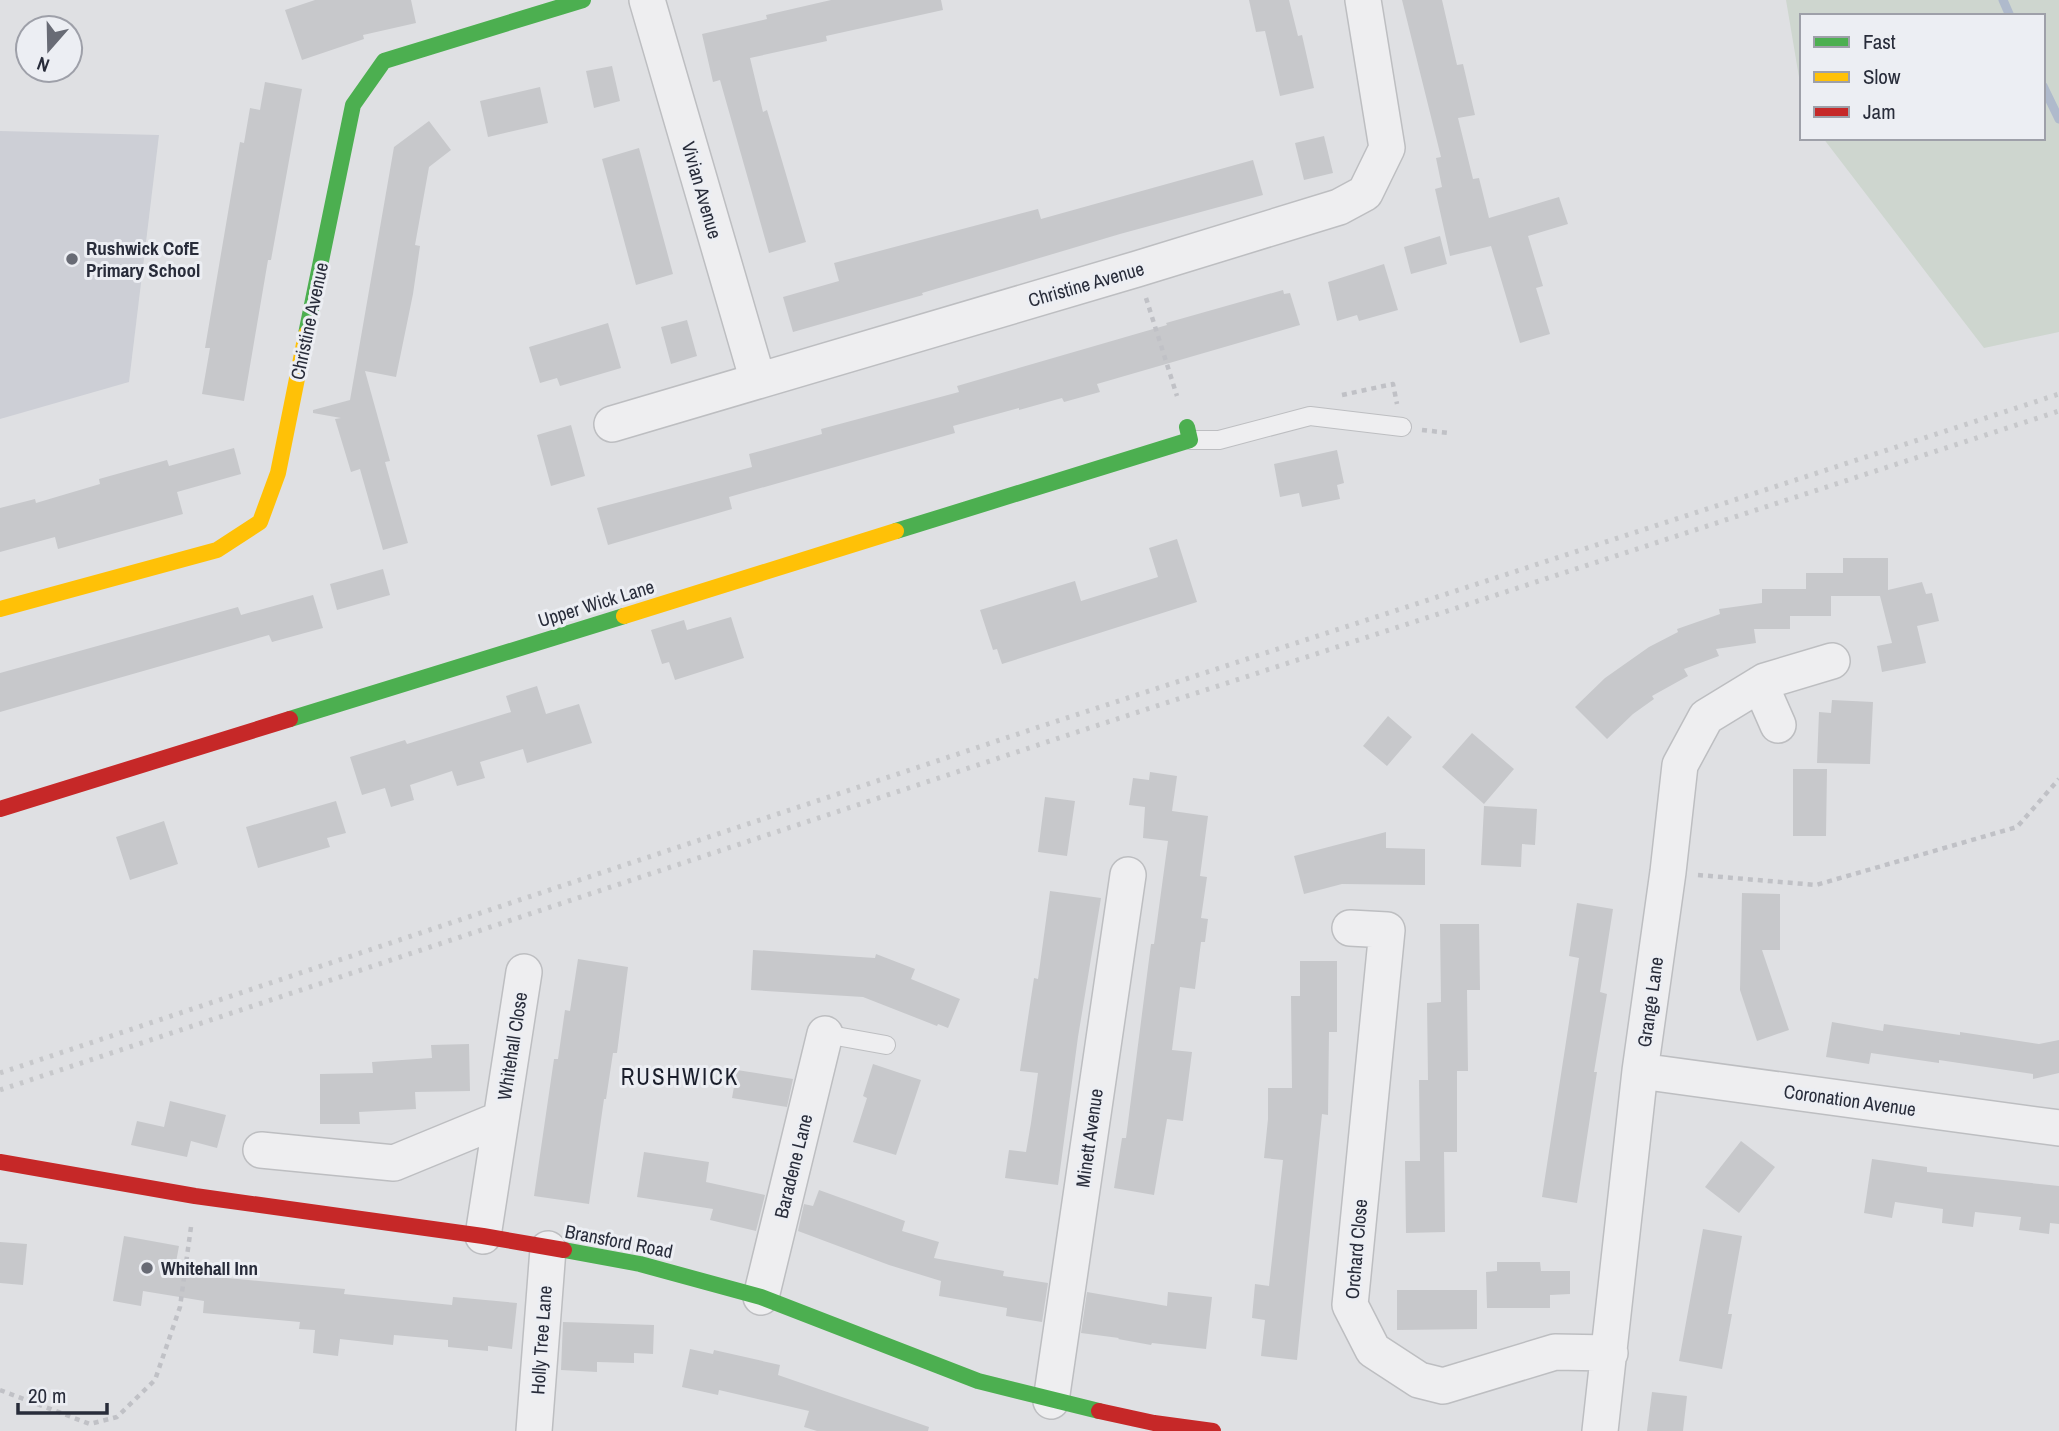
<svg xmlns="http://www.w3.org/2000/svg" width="2059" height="1431" font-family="'Archivo Narrow',sans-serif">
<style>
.built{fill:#cdcfd6}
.green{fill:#ced6cf}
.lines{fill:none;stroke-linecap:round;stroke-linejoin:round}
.stream{stroke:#afbacc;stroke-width:9}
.building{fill:#c7c8cb}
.lane-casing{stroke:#bdbec1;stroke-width:20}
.street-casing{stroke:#bdbec1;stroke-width:38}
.path{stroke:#c0c1c6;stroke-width:4.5;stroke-dasharray:5 5;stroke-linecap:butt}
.lane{stroke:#eeeef0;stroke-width:18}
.street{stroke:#eeeef0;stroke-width:35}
.fast{stroke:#4caf50;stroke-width:16}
.slow{stroke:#ffc107;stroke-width:16}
.jam{stroke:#c62828;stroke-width:16}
.rail{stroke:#c7c8cb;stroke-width:5;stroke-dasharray:3.5 7;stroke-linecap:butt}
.poi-dot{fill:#686b75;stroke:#eceef3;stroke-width:2.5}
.labels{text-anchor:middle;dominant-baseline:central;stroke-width:6;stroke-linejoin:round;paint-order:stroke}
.street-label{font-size:19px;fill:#282c3a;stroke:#eceef3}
.poi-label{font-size:19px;font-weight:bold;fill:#282c3a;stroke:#eceef3;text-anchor:start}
.quarter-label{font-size:23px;letter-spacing:2px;fill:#1a1e2b;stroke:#eceef3}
</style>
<rect width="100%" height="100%" fill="#dfe0e3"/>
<path class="built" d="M0,131L159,135L129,382L0,419Z"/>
<path class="green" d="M1786,0H2059V332L1984,348L1823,138H2043V16H1802V95Z"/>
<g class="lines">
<path class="stream" d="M2003,0L2010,16
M2043,86L2059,119"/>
</g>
<path class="building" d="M315,0H411L416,23L363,35L364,39L302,60L285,10Z
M831,0H941L943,10L826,36L827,41L750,58L763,112L767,110L806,242L769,253L720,80L713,82L702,34L767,19L766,15Z
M1249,0H1289L1298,36L1302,35L1314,88L1280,96L1265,31L1256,32Z
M1402,0H1442L1457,65L1463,64L1475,115L1458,118L1473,179L1479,178L1489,218L1559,197L1568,224L1528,236L1543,286L1536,288L1550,334L1520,343L1491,246L1450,256L1435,189L1442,187L1436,158L1441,157Z
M612,66L620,101L594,108L586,71Z
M265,82L302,89L271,260H268L244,401L202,394L210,348H205L240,142L244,143L250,108L260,110Z
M540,87L548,123L488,137L480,101Z
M429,121L451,150L429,167L415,245L420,246L413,294L396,377L365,371L390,461L385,462L408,543L383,550L360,469L351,472L335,419L341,418L313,413V410L350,400L394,147Z
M1324,136L1333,173L1304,180L1295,143Z
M639,148L673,274L636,285L602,159Z
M1253,160L1263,195L1120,234L922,293L923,295L793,332L783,297L839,281L834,263L1038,209L1041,219Z
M1440,236L1447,264L1411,274L1404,247Z
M1384,264L1398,310L1359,321L1357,315L1337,321L1328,282Z
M1283,290L1284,294L1290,293L1300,325L1097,384L1100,392L1064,402L1062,398L1019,410V408L953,426L955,433L729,497L732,509L608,545L597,508L752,467L749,454L822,434L821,429L959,392L957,386L1167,325L1166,323Z
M687,320L697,356L671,364L661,327Z
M608,323L621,368L560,386L557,378L540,383L529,347Z
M571,425L585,476L551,486L537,435Z
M234,448L241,474L177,492L183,514L58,549L55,537L0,552V508L35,499L36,503L100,484L99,479L167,460L169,466Z
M1337,450L1344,483L1337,485L1340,499L1302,507L1299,493L1280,497L1274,464Z
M1177,539L1197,602L1002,664L997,649L993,650L980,610L1075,581L1081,601L1158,577L1149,548Z
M1843,558H1888V590L1922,582L1926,594L1932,593L1939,621L1917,626L1926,663L1882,672L1877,646L1892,643L1880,596H1831V616H1790V629H1754L1756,643L1716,649L1719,656L1684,669L1688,676L1652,696L1654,699L1633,714L1607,739L1575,707L1605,678L1649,647L1678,632L1677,629L1720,614L1719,609L1762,603V589H1806V573H1843Z
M383,569L390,595L337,610L330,584Z
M313,595L323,628L272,642L269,635L0,712V673L238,607L241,615Z
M731,617L744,658L675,680L669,662L662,664L651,630L684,620L687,630Z
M537,686L546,714L579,704L592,743L527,763L523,749L480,762L485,778L457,786L452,771L410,785L414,800L391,807L385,788L362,795L350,757L405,740L407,744L511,712L506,696Z
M1832,700L1873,702L1870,764L1817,763L1819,712L1831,713Z
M1388,716L1412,737L1387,766L1363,746Z
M1472,733L1514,769L1484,804L1442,767Z
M1793,769H1827L1826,836H1793Z
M1150,772L1177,776L1172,811L1208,816L1200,876L1207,877L1201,918L1208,919L1205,942H1201L1195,989L1180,987L1172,1050L1192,1052L1183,1121L1167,1119L1154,1195L1114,1188L1122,1138H1126L1151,944H1154L1168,841L1143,838L1145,807L1129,805L1133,778L1149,780Z
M1045,797L1075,801L1067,856L1038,852Z
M336,801L346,833L327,838L330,847L258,868L246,827Z
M1484,806L1537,809L1535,845L1522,844L1521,867L1481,865Z
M164,821L178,864L130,880L116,837Z
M1386,832V848L1425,849V885L1342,884L1304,894L1294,856Z
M1050,891L1101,898L1078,1037L1058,1185L1005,1178L1009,1150L1026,1152L1031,1123L1038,1073L1020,1071L1034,978L1038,979Z
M1742,893L1780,894V950H1762L1789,1030L1757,1041L1740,990Z
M1577,903L1613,909L1600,992L1607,994L1594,1072H1597L1577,1203L1542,1197L1579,958L1569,956Z
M1440,924H1479L1480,990H1467L1468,1071H1457V1152H1444L1445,1232L1406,1233L1405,1161H1420L1419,1080H1428L1427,1003L1441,1002Z
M753,950L875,958L876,954L915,969L911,979L960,999L948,1028L938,1024L937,1026L863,997L751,990Z
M578,959L628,967L617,1053H613L606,1099H604L589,1204L534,1196L554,1059H558L565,1010L570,1011Z
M1300,961H1337V1032H1329L1328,1115L1322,1114L1297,1360L1261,1356L1265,1320L1252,1318L1255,1284L1269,1286L1283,1160L1264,1158L1268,1119V1088H1292L1291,996H1300Z
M1832,1022L1883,1031L1884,1024L1960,1035V1032L2039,1044L2059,1040V1073L2033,1079V1074L1939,1060V1063L1871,1053L1869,1064L1826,1057Z
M469,1044L470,1091L415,1092L416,1109L359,1112L360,1124H320V1074L373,1073L372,1062L432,1058L431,1045Z
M873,1064L921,1080L896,1155L853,1142L867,1098L863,1096Z
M737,1070L793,1079L787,1107L732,1098Z
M170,1101L226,1115L217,1148L191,1141L187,1157L131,1145L137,1121L164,1127Z
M1741,1141L1775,1167L1739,1213L1705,1187Z
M644,1152L709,1162L706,1182L765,1195L756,1231L710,1220L713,1209L637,1197Z
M1872,1159L1927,1167V1172L2059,1186V1224L2050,1223L2049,1234L2019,1230L2021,1217L1975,1212L1973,1227L1942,1223L1943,1209L1895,1202L1892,1218L1864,1213Z
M819,1190L905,1221L902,1231L939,1242L934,1258L1004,1271L1003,1276L1048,1283L1042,1322L1006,1316L1007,1308L939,1296L941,1281L889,1265L798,1231L804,1204L813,1206Z
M1703,1229L1742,1236L1728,1314H1732L1722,1369L1679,1361Z
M124,1236L179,1246L174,1273L345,1289L344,1294L452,1305L453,1297L517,1303L512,1349L488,1346V1351L448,1347V1340L394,1335L393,1345L340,1339L338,1356L313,1353L315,1330L299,1329L300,1322L203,1313L204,1301L143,1291L141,1306L113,1301Z
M0,1242L27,1244L23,1285L0,1283Z
M1497,1262H1540L1541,1271H1570V1294L1550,1295V1308H1487L1486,1272L1497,1271Z
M1397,1290H1477V1329L1397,1330Z
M1087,1292L1167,1306L1168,1292L1212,1297L1206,1349L1152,1343L1151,1345L1118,1339L1119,1338L1081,1333Z
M563,1322L654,1325L653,1354L634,1353V1363L597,1362V1372L561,1370Z
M690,1349L713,1354L714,1350L780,1365L778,1375L929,1427L928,1431H817L804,1427L809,1411L719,1390L718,1395L682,1387Z
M1652,1392L1687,1396L1683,1431H1647Z"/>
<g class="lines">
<defs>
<path id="lane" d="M1190,440H1219L1310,416L1402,427
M825,1034L886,1045"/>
<path id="street" d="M647,0L758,381
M612,424L1137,269L1339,207L1365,193L1387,148L1363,0
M1760,684L1778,725
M1350,928L1387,930L1350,1305L1373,1350L1419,1380L1443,1386L1555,1352L1610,1353
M1640,1071L2059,1128
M261,1150L394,1163L501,1119
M483,1236L524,972
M761,1297L825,1034
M1051,1401L1128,875
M534,1431L548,1249
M1600,1431L1640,1071L1668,872L1680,765L1706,717L1765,681L1832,661"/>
</defs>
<use href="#lane" class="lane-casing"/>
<use href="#street" class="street-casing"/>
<path class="path" d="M1146,298L1177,396
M1342,395L1393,384L1397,404
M1422,430L1449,433
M1698,875L1816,885L2017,827L2059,779
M0,1390L90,1424L117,1417L155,1380L180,1307L191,1227"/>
<use href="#lane" class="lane"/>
<use href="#street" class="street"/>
<path class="fast" d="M306,334L353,105L384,61L583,0
M896,531L1190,440L1187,427
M290,719L624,616
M564,1250L640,1264L761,1297L978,1381L1099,1411"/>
<path class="slow" d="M0,609L217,550L260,522L278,473L306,334
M624,616L896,531"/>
<path class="jam" d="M0,809L290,719
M0,1162L195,1196L483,1236L564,1250
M1099,1411L1154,1423L1213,1431"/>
<path class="rail" d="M0,1073L1048,724L2059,394
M0,1090L1071,734L2059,411"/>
</g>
<g class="poi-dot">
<circle cx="72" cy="259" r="7"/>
<circle cx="147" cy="1268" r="7"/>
</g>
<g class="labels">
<g class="street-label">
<text transform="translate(702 190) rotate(74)">Vivian Avenue</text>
<text transform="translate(1086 284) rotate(-16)">Christine Avenue</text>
<text transform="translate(309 321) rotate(-78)">Christine Avenue</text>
<text transform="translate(596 603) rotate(-17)">Upper Wick Lane</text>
<text transform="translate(1650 1002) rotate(-82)">Grange Lane</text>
<text transform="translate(512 1046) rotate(-81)">Whitehall Close</text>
<text transform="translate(1850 1100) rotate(8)">Coronation Avenue</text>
<text transform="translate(1089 1138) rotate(-82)">Minett Avenue</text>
<text transform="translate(793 1166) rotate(-76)">Baradene Lane</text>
<text transform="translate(619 1241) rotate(11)">Bransford Road</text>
<text transform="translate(1356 1249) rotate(-85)">Orchard Close</text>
<text transform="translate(541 1340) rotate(-86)">Holly Tree Lane</text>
</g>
<g class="poi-label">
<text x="86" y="248">Rushwick CofE<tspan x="86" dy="22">Primary School</tspan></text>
<text x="161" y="1268">Whitehall Inn</text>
</g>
<g class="quarter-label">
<text x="680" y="1076">RUSHWICK</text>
</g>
</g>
<rect x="1800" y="14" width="245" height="126" fill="#eceef3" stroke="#9ea0a9" stroke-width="2"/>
<rect x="1814" y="37" width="35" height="10" fill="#4caf50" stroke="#9ea0a9" stroke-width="2"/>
<text x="1863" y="49" font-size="21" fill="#282c3a">Fast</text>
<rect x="1814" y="72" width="35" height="10" fill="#ffc107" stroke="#9ea0a9" stroke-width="2"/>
<text x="1863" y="84" font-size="21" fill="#282c3a">Slow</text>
<rect x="1814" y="107" width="35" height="10" fill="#c62828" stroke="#9ea0a9" stroke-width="2"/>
<text x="1863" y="119" font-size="21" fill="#282c3a">Jam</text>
<g transform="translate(49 49) rotate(200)"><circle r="33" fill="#eceef3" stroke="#9ea0a9" stroke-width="2"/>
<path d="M0-5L12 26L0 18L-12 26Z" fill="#686b75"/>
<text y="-10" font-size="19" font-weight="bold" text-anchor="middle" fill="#282c3a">N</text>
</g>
<path d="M18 1403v10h89v-10" fill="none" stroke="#282c3a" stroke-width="3.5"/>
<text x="28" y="1403" font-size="21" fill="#282c3a" stroke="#eceef3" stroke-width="5" paint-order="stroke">20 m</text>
</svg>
